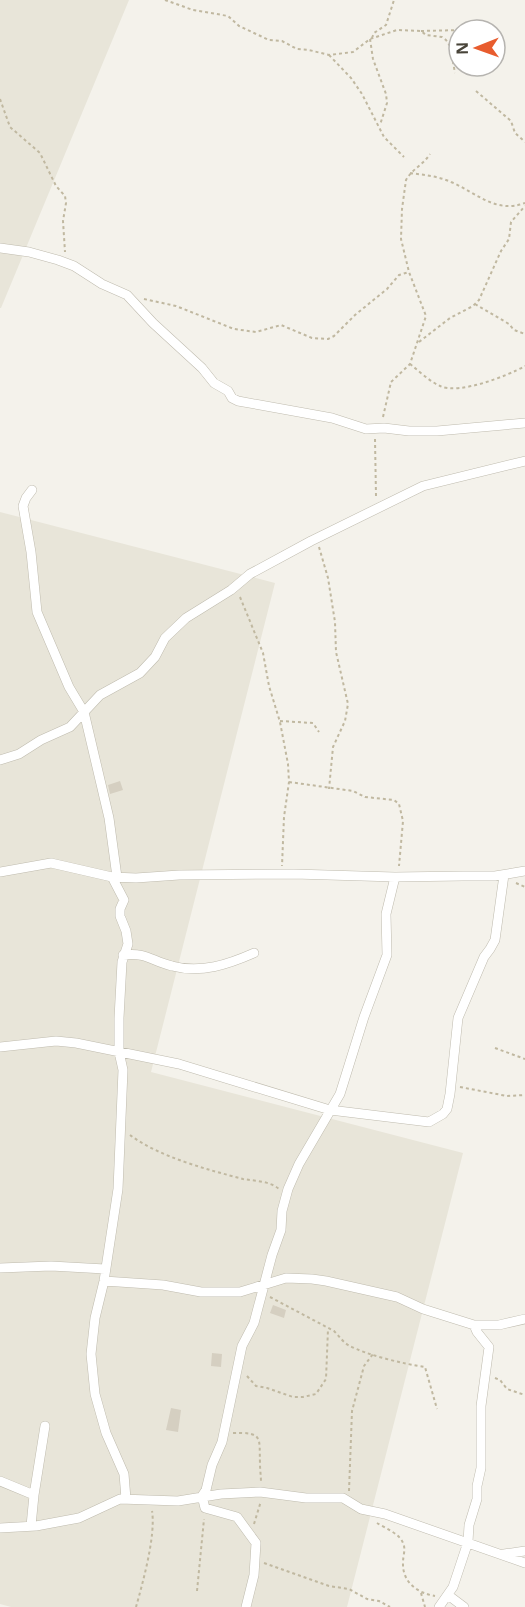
<svg xmlns="http://www.w3.org/2000/svg" width="525" height="1607" font-family="'Noto Sans',sans-serif">
<style>
.residential{fill:#e8e5d9}
.building{fill:#d5cfc1}
.lines{fill:none;stroke-linecap:round;stroke-linejoin:round}
.street-casing{stroke:#bfbbae;stroke-width:10}
.path{stroke:#c0b8a0;stroke-width:2;stroke-dasharray:3 3;stroke-linecap:butt}
.street{stroke:#fff;stroke-width:9}
</style>
<rect width="100%" height="100%" fill="#f4f2eb"/>
<path class="residential" d="M0,0H129L1,308H0Z
M0,512L275,583L151,1072L463,1153L347,1607H11L0,1604Z"/>
<path class="building" d="M120,781L123,790L110,794L108,785Z
M273,1305L286,1310L284,1318L270,1313Z
M212,1353L222,1354L221,1367L211,1366Z
M171,1408L181,1410L178,1432L166,1430Z"/>
<g class="lines">
<defs>
<path id="street" d="M0,248L29,252L58,260L74,266L102,284L127,295L153,323L202,368L214,383L228,391L232,398L238,401L332,418L366,429L384,428L409,431H437L525,423
M32,490L26,498L23,506L31,552L37,612L69,687L84,712L109,818L117,877
M0,760L19,754L41,740L70,727L100,695L140,673L155,657L165,638L186,618L231,590L250,574L311,541L423,486L525,461
M0,872L51,863L112,877L136,878L179,875L294,874L395,877L463,876H495L525,871
M112,877L124,900L120,909V916L126,931L128,944L122,962L119,1018V1052L123,1070L118,1189L104,1281L95,1318L91,1354L95,1394L106,1433L124,1474L126,1499
M123,955C147,952 151,961 172,966C201,974 229,964 254,953
M0,1047L56,1041L76,1043L179,1064L330,1110L429,1122L443,1114L447,1109L450,1094L458,1018L484,957L490,949L495,940L504,875
M0,1268L51,1266L105,1269
M104,1281L163,1285L201,1292H240L286,1278L312,1279L326,1281L397,1297L423,1309L474,1325H499L525,1319
M0,1481L34,1495
M31,1526L34,1495L45,1426
M0,1528L36,1526L79,1518L120,1499L178,1501L221,1494L260,1492L306,1498H343L361,1509L385,1514L525,1563
M504,1554L525,1551
M448,1595L464,1607
M246,1607L254,1575L256,1543L237,1517L205,1508L202,1496L206,1490L212,1465L222,1442L242,1346L254,1323L272,1255L281,1230L282,1211L288,1189L299,1164L340,1094L364,1017L387,955L386,914L395,877
M439,1607L453,1587L468,1542L469,1525L477,1499V1486L481,1468V1406L489,1347L477,1332L474,1325"/>
</defs>
<use href="#street" class="street-casing"/>
<path class="path" d="M165,0L193,10L228,16L239,26L269,40L282,41L297,49L309,50L329,55L353,52L370,39L397,30L421,31L426,35L442,37L446,40L450,46L455,73
M421,31L461,30
M372,38L374,33L386,25L394,0
M370,39L373,59L386,94L387,103L380,125
M329,55L351,78L362,94L384,137L404,157
M476,91L511,121L515,133L525,142
M0,99L10,127L40,153L56,186L65,196L66,203L63,221L65,252
M410,173C424,175 438,176 451,182C477,193 496,214 525,203
M144,299L176,306L234,329L256,332L281,325L312,338L328,339L334,336L355,315L387,289L399,275L409,272
M475,304L509,324L514,330L525,334
M419,342L450,318L473,306L479,300L501,251L509,239L511,222L525,206
M410,364C419,371 429,381 440,386C459,395 507,376 525,366
M383,417L391,382L410,364L426,316L409,272L401,239L402,209L406,180C412,169 423,165 430,154
M375,439L376,496
M319,547L328,578L335,622L336,652L348,704L345,721L333,747L329,789
M240,597L263,653L269,686L280,722L288,764L289,782L284,817L282,866
M280,721L313,723L319,732
M289,782L353,791L365,797L394,800L399,804L403,821L399,866
M516,883L525,887
M495,1048L525,1059
M460,1087L507,1096L525,1095
M130,1135C159,1157 209,1170 243,1179C255,1181 270,1181 279,1189
M270,1297L334,1331C339,1336 342,1341 348,1345C366,1355 404,1364 425,1367L437,1409
M247,1376L256,1386L267,1388L293,1397H303L316,1394L326,1379L328,1329
M495,1378L500,1380L507,1389L525,1395
M233,1433C264,1432 259,1438 260,1464C260,1470 261,1476 261,1483
M349,1491L352,1411L364,1366L373,1354
M377,1523C385,1528 400,1534 403,1543C406,1549 403,1556 403,1562C402,1583 418,1593 435,1596
M254,1524L261,1501
M264,1563L329,1586L349,1589L367,1599L379,1601L390,1607
M197,1591L204,1519
M421,1593L425,1607
M136,1607C143,1582 156,1535 152,1511"/>
<use href="#street" class="street"/>
</g>
<g transform="translate(477 48) rotate(269)"><circle r="28" fill="#ffffff" stroke="#b6b4b0" stroke-width="1.5"/>
<path d="M0-4.5L10 22L0 15L-10 22Z" fill="#e85c2e"/>
<text y="-9" font-size="16" font-weight="bold" text-anchor="middle" fill="#484439">N</text>
</g>
</svg>
